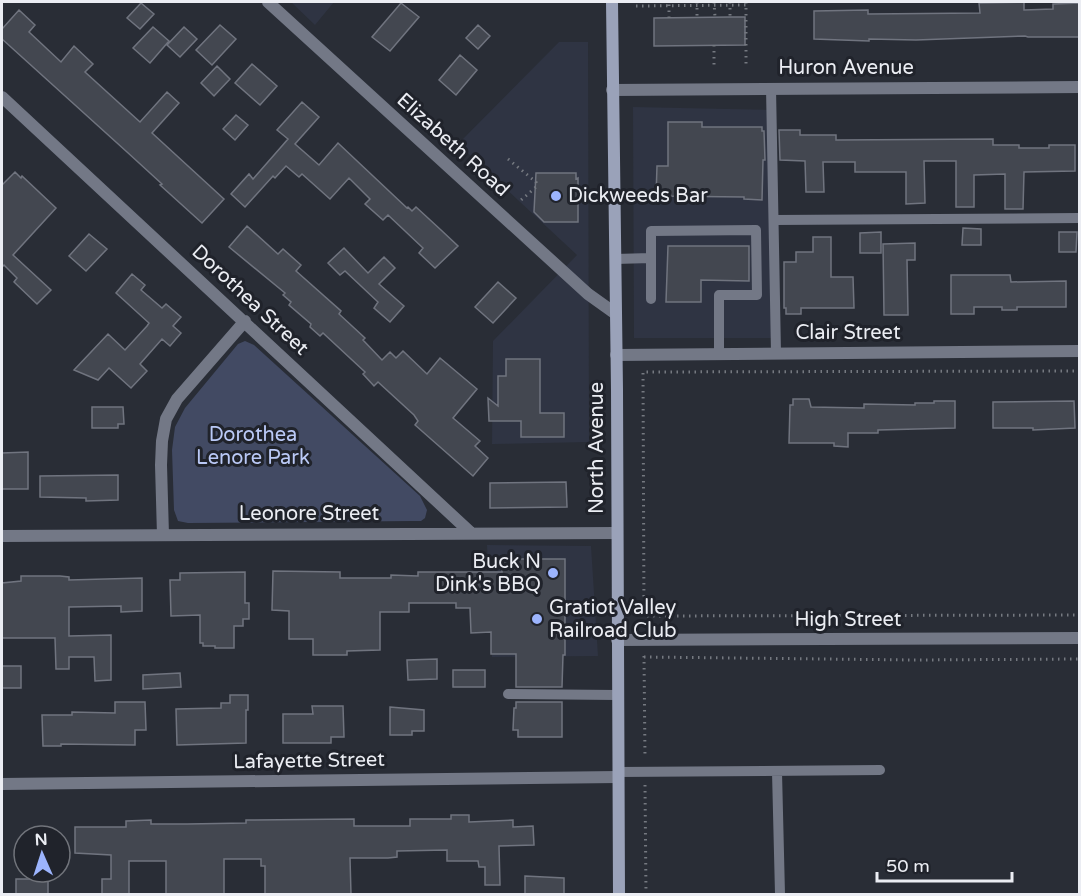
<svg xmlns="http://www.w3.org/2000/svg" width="1081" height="896" font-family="'Varela Round',sans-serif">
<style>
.built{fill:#2f3443}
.green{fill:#424a63}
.building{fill:#434750;stroke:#70747f;stroke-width:1.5}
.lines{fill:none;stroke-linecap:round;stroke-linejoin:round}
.path{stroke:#757980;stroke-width:3;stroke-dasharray:1.5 4.5;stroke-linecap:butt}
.lane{stroke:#737886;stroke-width:10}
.street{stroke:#737886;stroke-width:12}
.secondary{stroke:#9aa2b9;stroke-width:12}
.poi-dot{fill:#9cb4fd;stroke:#20232b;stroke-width:2}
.labels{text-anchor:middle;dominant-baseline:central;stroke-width:6;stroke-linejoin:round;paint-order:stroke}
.street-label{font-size:20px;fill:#ebedf3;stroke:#20232b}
.poi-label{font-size:20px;fill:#ebedf3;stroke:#20232b;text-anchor:start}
.park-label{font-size:20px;fill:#bac9f6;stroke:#20232b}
</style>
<rect width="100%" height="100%" fill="#292d36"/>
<path class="built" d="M291,2H334L315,25Z
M559,42H588L589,442L492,444L493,341L577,255L458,144Z
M633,107L772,110L771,338H634Z
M487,545L591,546L598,656L492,657Z"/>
<path class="green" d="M245,341L254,345L420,496L427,510L425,518L421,521H412L188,523L178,521L174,510L172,450L175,427L185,408L238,344Z"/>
<path class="building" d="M1024,2V10L1053,9V4L1080,3V37H1028L1025,36L916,40L869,39V41L814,39V11L868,10V14L980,13L979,3Z
M141,3L154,14L140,29L127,18Z
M401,3L419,17L390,51L372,37Z
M19,10L35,25L29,32L61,62L74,46L93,64L85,72L140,122L167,92L179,103L152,133L224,199L202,223L160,185L162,184L127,152L2,39V29Z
M730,17H745V45L654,46V18Z
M220,25L236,39L212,65L196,50Z
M478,25L490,36L478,49L466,38Z
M153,27L169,41L150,63L133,48Z
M184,27L197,39L180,57L167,45Z
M460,55L477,70L456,95L439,80Z
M252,64L277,86L260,105L235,83Z
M217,66L230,79L214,96L201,83Z
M302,102L319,117L295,144L319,165L338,143L407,208L408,207L412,211L416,207L441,230L458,246L435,268L419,253L423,248L388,215L383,220L365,204L370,199L349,178L330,199L302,174L299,177L286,166L275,178L273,176L245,207L231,194L249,174L253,179L288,139L277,130Z
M236,115L248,125L235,140L223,129Z
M668,122H702V127H762V131H764L765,160H763L762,200L744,199V197L656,196L657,166H668Z
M779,130H800V135H836V140L993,139V145H1019V148H1049V145H1075V171L1024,172L1023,209H1005V174L974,175V207H956V161H924L925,203L906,204V172H855V162H823L824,192H806L805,161L780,160Z
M15,172L21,178L22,176L56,208L13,255L51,290L37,304L14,282L17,278L4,265L2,267V185Z
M536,173H576V179L578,178V222H544L534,212Z
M247,226L278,254L283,249L301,265L296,271L341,311L339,314L365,338L363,340L382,360L390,352L396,358L403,351L427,374L440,358L477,389L453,418L480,441L475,446L488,458L473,476L415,425L418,421L414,415L378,382L374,386L363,374L365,372L323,333L320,336L310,327L311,324L289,305L291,302L283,295L285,293L229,247Z
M963,228L981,229V245H962Z
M881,232V253H860V233Z
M1059,232H1077L1076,252H1059Z
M89,234L107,249L86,271L69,256Z
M813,237H831V277H853L854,308H801V314H786V308H784V262H796V252H813Z
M915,243V260H907L908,315H884L883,244Z
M668,246H749V281L701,280V302H666Z
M344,248L368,273L384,257L395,268L379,284L404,306L390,322L374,308L378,302L345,271L340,275L328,263Z
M132,274L145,285L141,290L162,308L166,304L181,317L173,326L181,333L170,346L162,339L140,364L147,371L131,388L109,368L98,380L74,370L108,334L125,350L147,326L149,323L116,293Z
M951,275H1010L1011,282L1066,281V307H1017V310H1002V307H974V314H951Z
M498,282L516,298L493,323L475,307Z
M506,359H540V413H564V437H521V421H489L488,398L498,406V376H506Z
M793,399H809L811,407L864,408V404L915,405V403H934V401H955V428L878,430V433H848V447L834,446V443H789L790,405H793Z
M1074,401L1075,428L1033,430V428H993V402Z
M92,407H123L124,424H118V428H92Z
M28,452V489H2V453Z
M118,475V500L86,501V498L40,497V476Z
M566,482L567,507L490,508V483Z
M502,559H565V655H563L562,687H516V654H491V632L471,633L470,608H456V603H409V612H380V650L347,651V655H313V639H289V611L272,610L273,571L340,572V578H391V575L418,576V572H502Z
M245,572V603H249V619H243V626H234V648H215V646H203V643H200V615L171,616L170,580H180V573Z
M21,576H60L69,577V580L142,578V611L121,612V606L69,607V636L111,635V680L95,681L94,657H69V669H56L55,638H2V583L21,581Z
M437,659V679L408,680L407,660Z
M2,666H21V688H2Z
M453,670H485V687H453Z
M180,673L181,687L143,689V675Z
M230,695H248V710H246V743L177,745L176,709L221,708V703H230Z
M115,702H145L146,730H135V745L61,744V746H43L42,715H72V712L115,713Z
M516,702H562V737H518V730H513L514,708H516Z
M312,706H343L344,737H331V743H283V714H313Z
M390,707L424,710V731H412V735H390Z
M451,815H469V822L513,820V827L533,826L534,845L499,846L500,885H485V867H479L478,861H447V850L397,851V857L388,858H350L351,894H265V866H261V859H224V894H166V861H129V894H102V879H111V855L75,853V827H126V821L151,820V824H187L246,823V820L354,819V826H410V819H451Z
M525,876L564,878V894H525Z
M16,879H48V894H16Z"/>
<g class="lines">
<path class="path" d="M697,2V17
M714,2L715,17
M730,2V17
M746,2V67
M636,6L746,5
M669,18V2
M714,45V67
M508,159L536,182L537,186L520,201
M1080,371L643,372L644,616L1080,615
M644,656L645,758
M644,657L914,660L1080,659
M645,785L646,894"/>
<path class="lane" d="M771,88L776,353
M774,220L1080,218
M615,259L651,258
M651,299V231L756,230L757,295H719V353
M508,694L617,695
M618,772L880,770
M777,772L780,894"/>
<path class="street" d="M268,2L588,294L616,314
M612,90L1080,87
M2,97L470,532
M616,355L1080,351
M163,535L161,465L162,441L166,419L177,399L245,321
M2,536L617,533
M617,640L1080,638
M2,784L618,777"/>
<path class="secondary" d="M612,2L617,390L619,894"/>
</g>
<g class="poi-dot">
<circle cx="556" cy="196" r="6"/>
<circle cx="553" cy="573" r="6"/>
<circle cx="537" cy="619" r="6"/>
</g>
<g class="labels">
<g class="street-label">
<text x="846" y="68">Huron Avenue</text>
<text transform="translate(453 145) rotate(42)">Elizabeth Road</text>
<text transform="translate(250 300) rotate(43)">Dorothea Street</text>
<text x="848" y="333">Clair Street</text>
<text transform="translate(597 448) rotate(-90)">North Avenue</text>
<text x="309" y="514">Leonore Street</text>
<text x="848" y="620">High Street</text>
<text transform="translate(309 761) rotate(-1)">Lafayette Street</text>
</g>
<g class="poi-label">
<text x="568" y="196">Dickweeds Bar</text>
<text x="541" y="562" text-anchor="end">Buck N<tspan x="541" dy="23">Dink's BBQ</tspan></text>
<text x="549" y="608">Gratiot Valley<tspan x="549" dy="23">Railroad Club</tspan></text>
</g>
<g class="park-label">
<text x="253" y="435">Dorothea<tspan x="253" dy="23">Lenore Park</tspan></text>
</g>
</g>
<rect width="1081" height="896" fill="none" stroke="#ebedf3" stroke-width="6"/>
<g transform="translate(42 854) rotate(357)"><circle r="28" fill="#20232b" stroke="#71747b" stroke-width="1.5"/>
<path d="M0-4.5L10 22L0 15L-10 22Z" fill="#9cb4fd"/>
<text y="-9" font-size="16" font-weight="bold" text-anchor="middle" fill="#ebedf3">N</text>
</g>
<path d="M877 872v9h135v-9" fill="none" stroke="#ebedf3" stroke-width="3"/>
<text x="886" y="872" font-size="18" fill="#ebedf3" stroke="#20232b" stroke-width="4.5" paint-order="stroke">50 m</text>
</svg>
